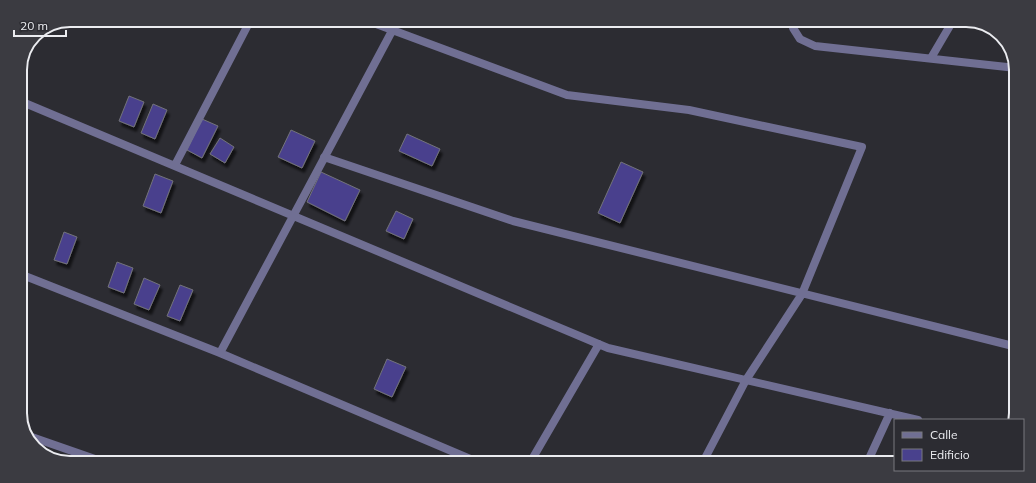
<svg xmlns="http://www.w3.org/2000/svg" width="1036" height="483" font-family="Mulish,sans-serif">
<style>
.building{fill:#49418d;stroke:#73737a;filter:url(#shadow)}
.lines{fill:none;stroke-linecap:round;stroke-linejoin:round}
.minor{stroke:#706f93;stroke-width:8}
.rim{fill:none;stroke:#ebecf0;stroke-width:2}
</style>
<defs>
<filter id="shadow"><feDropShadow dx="2.5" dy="4.5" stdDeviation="1" flood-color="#0009"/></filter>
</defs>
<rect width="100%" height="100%" fill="#2c2c32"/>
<path class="building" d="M129,96L144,102L134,127L119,121Z
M153,104L167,110L155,139L141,133Z
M202,119L218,126L202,158L187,150Z
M291,130L315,141L302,168L278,157Z
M407,134L440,149L432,166L399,151Z
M220,138L234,147L225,163L210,154Z
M621,162L643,172L620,223L598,213Z
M321,172L360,190L345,221L307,202Z
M155,174L173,181L161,213L143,206Z
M396,211L413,219L404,239L386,231Z
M64,232L77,237L67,264L54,260Z
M117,262L133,268L124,293L108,287Z
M144,278L160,285L149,310L134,304Z
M180,285L193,290L180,321L167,316Z
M387,359L406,367L392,397L374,389Z"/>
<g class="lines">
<path class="minor" d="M368,21L567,95L689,110L862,147L802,294L746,380L703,462
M793,23V28L800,39L815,46L1016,68
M931,58L951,24
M20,101L608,348L918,420
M324,157L513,221L1013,346
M175,165L250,21
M20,274L220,353L475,461
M220,353L392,31
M26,435L95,459
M531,461L599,344
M867,463L890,413"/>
</g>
<path d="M0 0H1036V483H0ZM70 27H966A43 43 0 0 1 1009 70V413A43 43 0 0 1 966 456H70A43 43 0 0 1 27 413V70A43 43 0 0 1 70 27Z" fill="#3b3b41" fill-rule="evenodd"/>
<path class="rim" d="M70 27H966A43 43 0 0 1 1009 70V413A43 43 0 0 1 966 456H70A43 43 0 0 1 27 413V70A43 43 0 0 1 70 27Z"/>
<rect x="894" y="419" width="130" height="52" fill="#2c2c32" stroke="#78797e"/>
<rect x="902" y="432" width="20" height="6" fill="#706f93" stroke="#78797e"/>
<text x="930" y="439" font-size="12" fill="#ebecf0">Calle</text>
<rect x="902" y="449" width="20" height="12" fill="#49418d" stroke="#78797e"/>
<text x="930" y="459" font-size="12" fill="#ebecf0">Edificio</text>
<path d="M14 30v6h52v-6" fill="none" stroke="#ebecf0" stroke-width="2"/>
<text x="20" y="30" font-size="12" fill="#ebecf0" stroke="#2c2c32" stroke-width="3" paint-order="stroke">20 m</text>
</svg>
